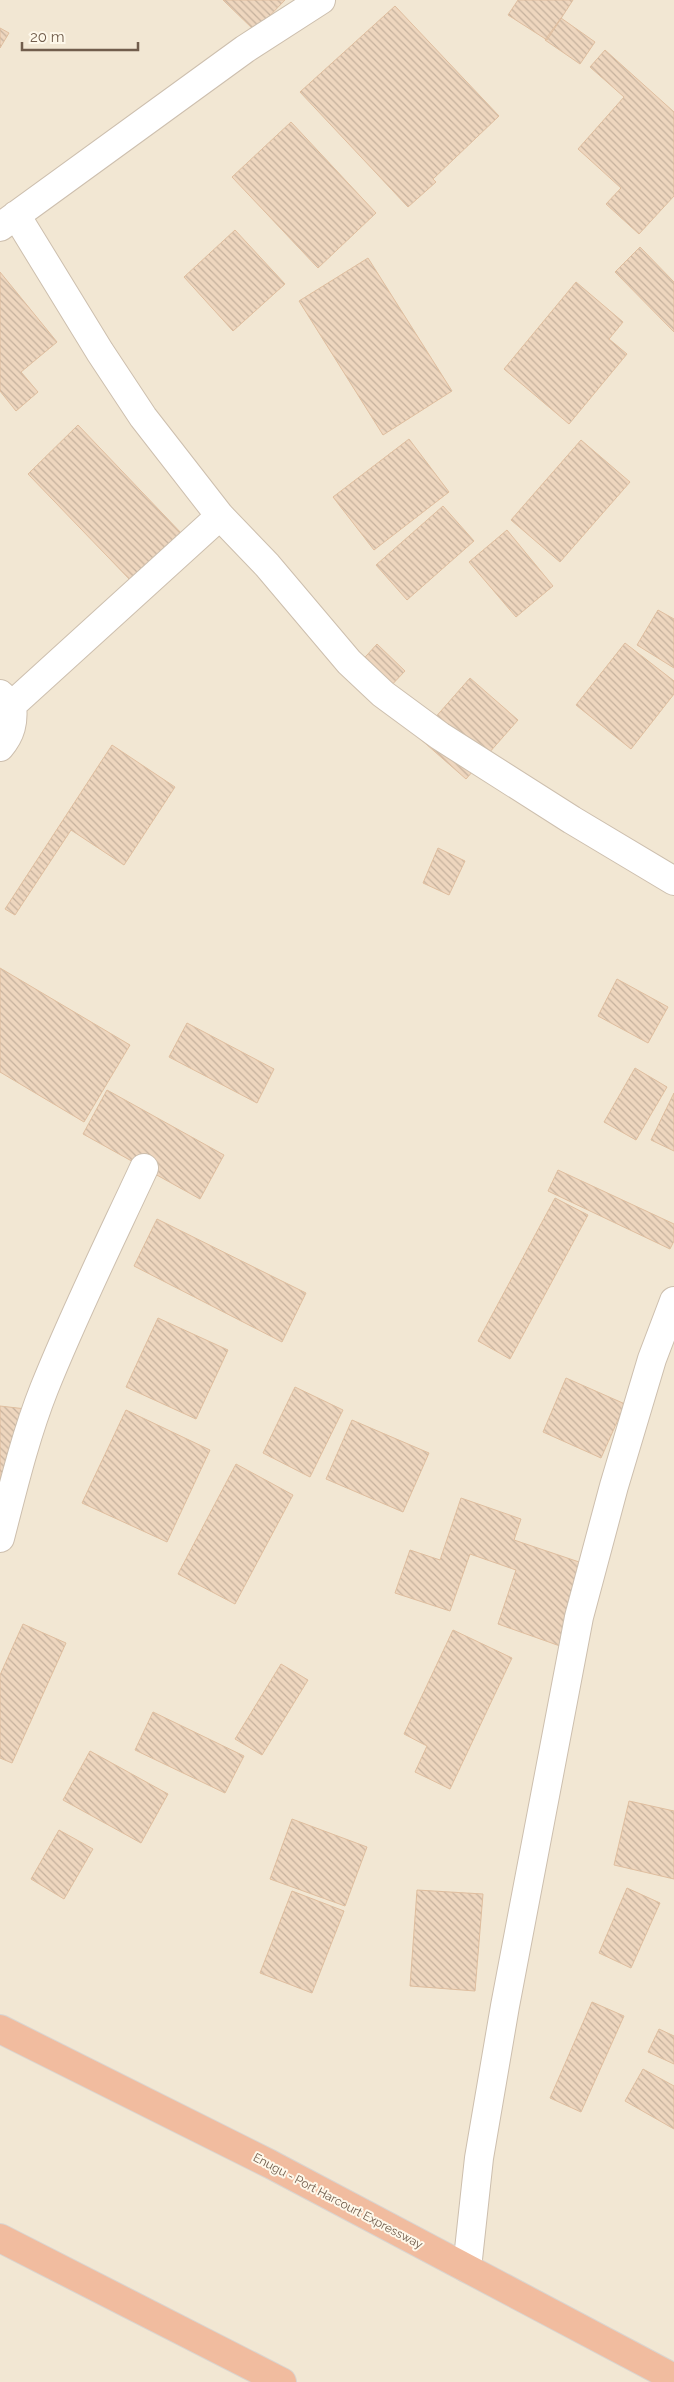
<svg xmlns="http://www.w3.org/2000/svg" width="674" height="2382" font-family="Raleway,sans-serif">
<style>
.residential{fill:#f2e7d3}
.building{fill:url(#building-back-hatch);stroke:#dfbe9f}
.lines{fill:none;stroke-linecap:round;stroke-linejoin:round}
.street-casing{stroke:#cdbfae;stroke-width:30}
.highway-casing{stroke:#dad5d0;stroke-width:30}
.street{stroke:#fff;stroke-width:28}
.highway{stroke:#f1bc9f;stroke-width:28}
.labels{text-anchor:middle;dominant-baseline:central;stroke-width:4;stroke-linejoin:round;paint-order:stroke}
.street-label{font-size:12px;fill:#715d4c;stroke:#fef8ea}
</style>
<defs>
<pattern id="building-back-hatch" width="6" height="6" patternUnits="userSpaceOnUse" patternTransform="scale(1.25)"><rect width="6" height="6" fill="#eed6be"/><path d="M-1 5l2 2M0 0l6 6M5-1l2 2" fill="none" stroke="#c5b19d"/></pattern>
</defs>
<rect width="100%" height="100%" fill="#fbf4e4"/>
<path class="residential" d="M0,0H674V2382H0Z"/>
<path class="building" d="M223,0H285L255,31Z
M518,0H573L547,40L508,15Z
M395,6L499,116L433,179L436,182L408,207L300,92Z
M561,18L595,42L580,64L545,40Z
M0,28L9,33L0,48Z
M605,50L674,112V196L639,234L606,204L621,188L578,149L624,97L590,67Z
M291,122L376,213L318,268L232,177Z
M235,230L285,284L233,331L184,277Z
M640,247L674,282V332L615,272Z
M368,258L452,391L383,435L299,301Z
M0,272L57,342L21,372L38,392L16,411L0,391Z
M576,282L623,322L609,339L627,354L569,424L504,369Z
M78,425L183,535L133,583L28,474Z
M409,439L449,492L374,550L333,497Z
M581,440L630,482L560,562L511,520Z
M443,506L474,541L407,600L376,565Z
M507,530L553,586L516,617L469,562Z
M658,610L674,619V668L637,645Z
M625,643L674,681V694L631,749L576,705Z
M377,644L405,671L385,692L358,665Z
M470,678L518,720L466,779L418,737Z
M112,745L175,787L124,865L71,830L15,915L5,909Z
M438,848L465,861L449,895L423,883Z
M0,968L130,1045L84,1122L0,1072Z
M617,979L668,1007L648,1043L598,1016Z
M187,1023L274,1069L257,1103L169,1057Z
M635,1068L667,1087L636,1140L604,1122Z
M107,1090L224,1155L200,1199L83,1134Z
M674,1093V1151L651,1140Z
M558,1170L674,1224V1241L670,1249L548,1191Z
M555,1198L588,1215L510,1359L478,1341Z
M157,1219L306,1293L282,1342L134,1266Z
M158,1318L228,1350L196,1419L126,1387Z
M566,1378L625,1404L601,1458L543,1432Z
M295,1387L343,1410L310,1477L263,1453Z
M0,1406L26,1409L17,1483L0,1481Z
M126,1410L210,1450L167,1542L82,1503Z
M352,1420L429,1453L403,1512L326,1479Z
M236,1464L293,1495L235,1604L178,1574Z
M461,1498L521,1519L514,1540L588,1565L560,1646L498,1624L516,1570L470,1554L450,1611L395,1593L410,1550L440,1560Z
M23,1624L66,1643L12,1763L0,1758V1675Z
M453,1630L512,1658L450,1789L415,1772L427,1746L404,1734Z
M281,1664L308,1680L262,1755L235,1739Z
M153,1712L244,1756L225,1793L135,1750Z
M90,1751L168,1794L141,1843L63,1800Z
M629,1801L674,1811V1879L614,1865Z
M292,1819L367,1847L345,1906L270,1879Z
M59,1830L93,1849L64,1899L31,1879Z
M627,1888L660,1903L631,1968L599,1953Z
M417,1890L483,1894L475,1991L410,1986Z
M292,1891L344,1911L312,1993L260,1973Z
M592,2002L624,2016L581,2112L550,2098Z
M659,2029L674,2036V2064L648,2052Z
M643,2069L674,2086V2129L625,2101Z"/>
<g class="lines">
<defs>
<path id="street" d="M16,215L100,352L143,417L220,516L267,565L349,662L383,694L440,736L572,820L674,881
M0,227L245,49L321,0
M0,694L12,705C14,722 11,734 0,747
M12,705L220,516
M0,1538C13,1488 25,1437 44,1389C74,1314 110,1241 144,1168
M467,2268L479,2158L505,2006L579,1617L614,1486L652,1359L674,1301"/>
<path id="highway" d="M0,2029L270,2164L674,2378
M0,2238L282,2382"/>
</defs>
<use href="#street" class="street-casing"/>
<use href="#highway" class="highway-casing"/>
<use href="#street" class="street"/>
<use href="#highway" class="highway"/>
</g>
<g class="labels">
<g class="street-label">
<text transform="translate(338 2201) rotate(28)">Enugu - Port Harcourt Expressway</text>
</g>
</g>
<path d="M22 42v8h116v-8" fill="none" stroke="#715d4c" stroke-width="2.5"/>
<text x="30" y="42" font-size="15" fill="#715d4c" stroke="#fef8ea" stroke-width="4" paint-order="stroke">20 m</text>
</svg>
